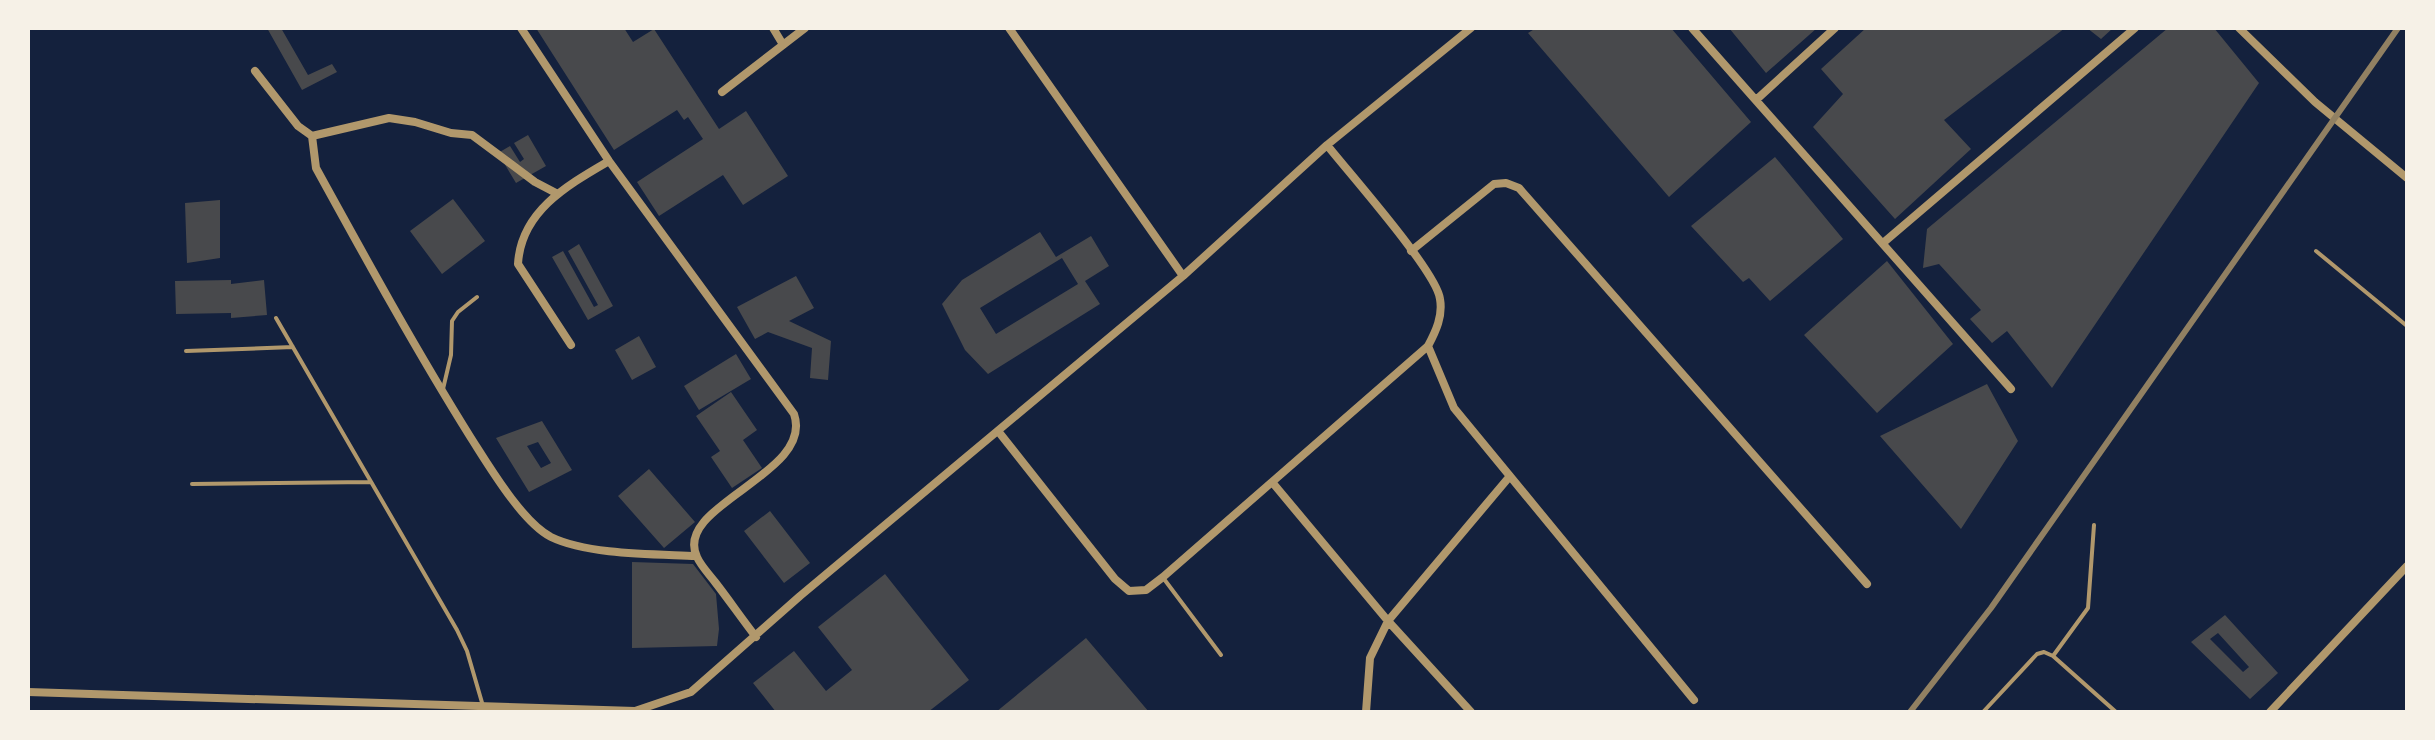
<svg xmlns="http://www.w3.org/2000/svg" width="2435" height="740" font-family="Roboto,sans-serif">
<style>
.building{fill:#48494c;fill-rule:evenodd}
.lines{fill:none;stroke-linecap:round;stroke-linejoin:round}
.service{stroke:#b1986c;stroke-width:4}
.minor{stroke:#b1986c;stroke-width:8}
.rail{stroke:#918062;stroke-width:6}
</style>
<rect width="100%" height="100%" fill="#14213d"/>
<path class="building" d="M267,28H281L308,75L332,64L337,72L302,90Z
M536,28H624L633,42L654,29L719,129L746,111L788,176L743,205L723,175L659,216L637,182L703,139L688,117L684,120L677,110L614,150Z
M1536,28H1671L1751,122L1669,197L1528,33Z
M1729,28H1817L1766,73Z
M1866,28H2065L1944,120L1971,149L1895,219L1813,127L1843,94L1821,69Z
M2087,28H2113L2101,39Z
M2168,28H2214L2259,83L2052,388L2007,331L1992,343L1970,319L1981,310L1939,264L1923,268L1927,229Z
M528,135L546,166L516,183L498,153L510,146L520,162L524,159L514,143Z
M1775,157L1843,239L1770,301L1749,278L1743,282L1691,226Z
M453,199L485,241L442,274L410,231Z
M220,200V258L187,263L185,203Z
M1040,232L1056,257L1091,236L1109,266L1085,281L1100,304L988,374L965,350L942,304L962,280ZM1062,258L1078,284L996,334L980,308Z
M579,244L613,306L588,320L552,257L563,251L594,307L598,305L568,251Z
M1887,261L1953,344L1877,413L1804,335Z
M796,276L814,308L789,321L831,341L828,380L810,378L812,348L768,332L755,339L737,307Z
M231,280V284L264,280L267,315L231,318V313L176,314L175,281Z
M639,336L656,367L632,380L615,350Z
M736,354L751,379L699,410L684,386Z
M1987,384L2018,441L1961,529L1880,436Z
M731,392L757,430L743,440L762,468L732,488L711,457L720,451L696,416Z
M542,421L572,470L529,492L496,438ZM538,442L551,463L541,468L527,446Z
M649,469L695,522L664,548L618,496Z
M770,511L810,563L784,583L744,531Z
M632,562L693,564L716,594L719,629L717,646L632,648Z
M885,574L969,680L928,712H776L753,683L794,651L826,691L852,670L818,627Z
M2225,615L2278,673L2250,699L2191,642ZM2218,633L2249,667L2243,672L2210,639Z
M1086,638L1149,712H996Z"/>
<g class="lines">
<path class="service" d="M2316,251L2407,326
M276,318L457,630L467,651L483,706
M186,351L293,347
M443,389L451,355L452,321L458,312L477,297
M192,484L371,482
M1164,579L1221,655
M2053,656L2088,608L2094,525
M1984,711L2037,654L2044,652L2053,656L2116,712"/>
<path class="minor" d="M521,28L609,161L794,414C815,474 672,505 697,557C701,566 709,574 715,582C729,600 742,619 756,637
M773,28L782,43
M1009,28L1183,276
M1692,28L2011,389
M2239,28L2315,102L2407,178
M255,71L298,126L312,136L389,118L415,122L451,133L472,135L535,182L556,193
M722,92L805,28
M1756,100L1835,28
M312,136L316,168C366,259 416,350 471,438C489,466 522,522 551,537C588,555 654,554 696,556
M1883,243L2135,28
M1411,251L1494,184L1506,183L1519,188L1867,584
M571,345L518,264C521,211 568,185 609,161
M1428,346L1454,408L1694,700
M998,431L1115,579L1129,591L1146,590L1163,577L1428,346C1436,331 1443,316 1440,299C1437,272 1349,173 1327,145
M1272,482L1388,621L1471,712
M28,692L635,711L691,692L800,596L1183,276L1327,145L1471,28
M1366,712L1370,658L1388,621L1510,476
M2270,712L2407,566"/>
<path class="rail" d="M1910,712L1991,608L2398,28"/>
</g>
<rect width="2435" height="740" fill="none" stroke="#f6f1e7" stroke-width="60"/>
</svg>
